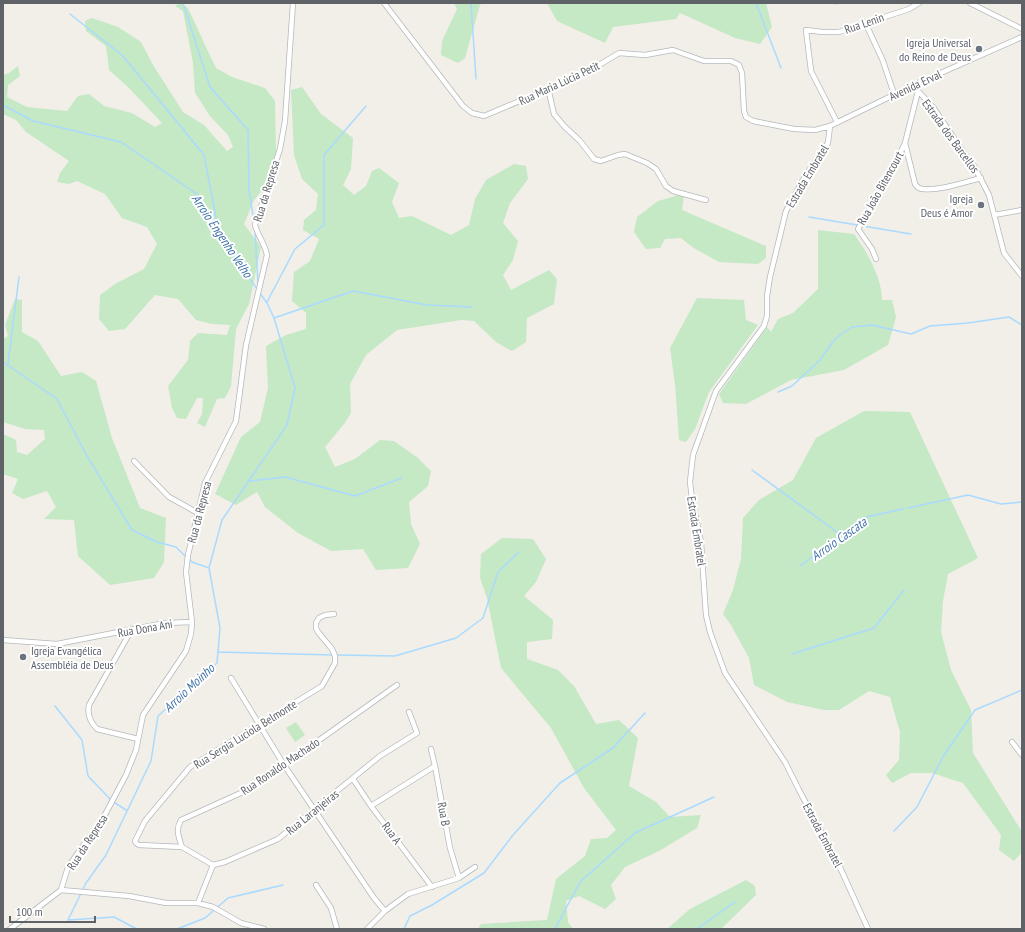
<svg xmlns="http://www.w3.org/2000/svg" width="1025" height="932" font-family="'PT Sans Narrow',sans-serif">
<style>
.green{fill:#c5e8c5}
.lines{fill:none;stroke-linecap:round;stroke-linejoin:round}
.stream{stroke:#aadaff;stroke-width:1.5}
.minor-casing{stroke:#b5b8bc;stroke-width:6}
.minor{stroke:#fff;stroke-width:4.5}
.worship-dot{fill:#6b7280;stroke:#fff;stroke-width:1.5}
.labels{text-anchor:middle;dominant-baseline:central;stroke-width:4;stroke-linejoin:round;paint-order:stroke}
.street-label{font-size:12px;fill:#5f6368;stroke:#fff}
.worship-label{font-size:12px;fill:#5b616d;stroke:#fff;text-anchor:end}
.water-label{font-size:13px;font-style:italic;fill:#4174aa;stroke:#fff}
</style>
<rect width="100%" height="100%" fill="#f1efe8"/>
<path class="green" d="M180,3L188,8L205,45L216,68L232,77L265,88L275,101L276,153L269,182L254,200L244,224L261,247L249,304L236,329L231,386L225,398L217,399L205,427L197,423L202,414L203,398H197L186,419L177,418L172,408L168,386L188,360L190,341L198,333L227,335L230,325L212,324L196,320L178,299L155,295L125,329L109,331L99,319L100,295L115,284L144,269L157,244L147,227L122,218L105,194L77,181L69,184L57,182L60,173L69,161L26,132L16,120L3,114V75L9,73L18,66L20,76L8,85L7,97L27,107L67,111L78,96L89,94L104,106L132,113L155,127L162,123L129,88L109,70L106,46L86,31L85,21L92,18L118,27L141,42L153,65L183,112L204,125L227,151L233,147L228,135L210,116L195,93L193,63L183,11L175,6Z
M454,3H483L480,5L465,58L458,63L441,55L442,41L457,9Z
M547,3H766L772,27L760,44L735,38L680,13L676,19L613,27L605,43L557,21Z
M302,87L321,114L353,138L351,169L343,185L354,195L366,186L372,171L379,168L399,183L392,202L399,218L412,216L451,235L469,225L475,199L486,180L514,164L526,166L528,179L510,203L503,223L518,241L513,260L503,275L511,290L549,270L557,279L554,304L527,318L526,342L512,351L496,342L474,321L461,320L397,330L366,355L350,384L351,413L344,424L325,447L335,467L355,459L380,440L394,441L418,458L431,471L428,486L409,502L411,524L420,544L408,568L376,570L363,549L331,551L298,533L265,507L257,492L236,505L215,494L241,437L260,422L268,388L266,346L286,335L306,329V313L292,301L294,272L310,261L319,239L303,230L304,220L316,210L318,194L302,179L294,155L291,90Z
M679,195L684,196L682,210L766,246V258L758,264L719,262L692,247L681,238L665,239L660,248L646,249L634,232L637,217L658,201Z
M818,230L854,234C867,252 882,278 882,300H892L896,317L888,345L844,370L791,380L746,404L723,403L719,394L767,327L771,332L778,319L793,313L818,289Z
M697,298L744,300L746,320L758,325L709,392L695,429L686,442L679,440L675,384L670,348Z
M15,299L22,300V332L38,341L61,376L82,372L96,381L112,438L140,508L166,518L164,562L154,578L110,585L78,556L74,520L44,519L56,507L47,491L23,499L12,493L18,479L3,474V434L16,440L17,452L27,455L45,439L44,430L25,429L3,422V339L8,336L5,325Z
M864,411L910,412L978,558L948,574L943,601L941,632L951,670L971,710L973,753L1022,832V852L1014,861L999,850L1001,835L963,783L932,773H911L892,783L886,775L899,760L900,732L890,697L869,691L839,710H824L787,702L754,685L749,658L731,625L723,614L733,590L741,559L743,518L759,500L793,480L816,438Z
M502,538L533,539L546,559L536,582L524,596L553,620L552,639L527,642V659L558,670L574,686L596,724L619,720L638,738L629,786L656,802L670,817L701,815L697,828L659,851L625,867L611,885L616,899L605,909L579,896L566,901L568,922L573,929H478L481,924L547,920L556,879L585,856L591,839L607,838L616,830L584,788L551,728L501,668L487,598L480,578L481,554Z
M296,722L305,735L295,742L286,728Z
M746,880L755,886L756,895L721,929H667L690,909Z"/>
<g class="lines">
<path class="stream" d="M183,3L210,87L248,130L249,190L254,222
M471,3L476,79
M756,3L781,68
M832,3L836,4
M70,14L123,56L204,155L218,228
M3,105L33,121L121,142L197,194L232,253L257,289
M809,217L911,234
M255,230L258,284
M267,302L295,249L324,225V155L366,106
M274,318L353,291L427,305L472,307
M3,362L57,399L87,456L132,530L157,542L176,547L186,557
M8,364L19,277
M778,392L792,386L820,360L832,343L840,335L852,327L872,325L911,334L930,326L968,323L1009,317L1022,325
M752,470L841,535
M249,481L285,477L355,496L402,478
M908,508L968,495L1001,504L1022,502
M189,559L192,562L209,568
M800,566L866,517L903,509
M218,652L333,655
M792,654L874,628L904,590
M337,655L395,656L456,638L483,618L498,572L519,552
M55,706L82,740L88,776L112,801L126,810
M894,831L917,807L944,755L975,710L1022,690
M137,929L114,917L68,920L86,883L106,855L151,761L158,716L217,663L220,628L209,568L222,520L287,425L295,388L274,318L267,303L259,292
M177,929L205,918L228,898L283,885
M404,929L410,916L432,905L484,873L513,835L560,783L613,748L645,713
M555,929L580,882L635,833L714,797
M697,929L735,902"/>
<defs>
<path id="minor" d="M384,3L463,106L472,113L484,116L586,73L619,53L645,55L673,50L704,61H731L739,65L742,73L744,111L746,117L753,121L794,129L815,130L830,126L916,84L1022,37
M970,3L1022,29
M865,22L883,61L894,94
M916,84L918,91L933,107L964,153L974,166L989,195L1004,253L1022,276
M548,88L554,114L564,126L580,141L594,159L601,161L618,155L625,154L647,163L656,169L666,186L673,191L706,200
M837,122L811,71L806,30L822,32H839L909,9L919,3
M830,126L828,143L804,178L786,211L770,277L767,296V316L764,326L716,391L693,455L690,482L692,499L701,542L706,615L710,632L725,673L785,762L799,790L838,863L868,929
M905,143L915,184C917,187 919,189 923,189C940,191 965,182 981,178
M994,215L1022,210
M876,259L872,249L858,229L892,170L905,143L918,91
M134,461L169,497L198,513
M132,629L89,705C87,715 90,722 97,729L138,739
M3,640L57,644L165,623L192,622
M231,678L284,765L374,898L385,911
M1012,742L1022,755
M431,749L435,766L450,848L459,878
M353,779L371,806L432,887
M371,806L435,766
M182,847C179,837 175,830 181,820L243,792L284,765L397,685
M213,865L182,847L139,845L136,843L135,841L145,821L190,767L322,686L335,663V656L332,649L318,632L316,628V623L319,618L325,615L334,614
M316,885L331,908L337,929
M61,890L129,896L166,903H198L213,907L241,923L264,929
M198,903L213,865L225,862L278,839L380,756L417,733L409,712
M10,929L61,890L68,867L87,840L99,826L126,775L136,750L143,715L186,651L191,634L192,622L186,572L188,555L205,483L236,421L246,345L267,255C265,244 258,236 255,225L280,149L285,121L293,3
M367,929L385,911L408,894L459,878L475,867"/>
</defs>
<use href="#minor" class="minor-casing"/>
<use href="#minor" class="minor"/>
</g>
<g class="worship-dot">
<circle cx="979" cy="49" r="4"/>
<circle cx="981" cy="205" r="4"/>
<circle cx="23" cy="657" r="4"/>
</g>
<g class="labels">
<g class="street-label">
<text transform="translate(864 23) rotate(-19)">Rua Lenin</text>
<text transform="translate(559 83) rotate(-25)">Rua Maria Lúcia Petit</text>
<text transform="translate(915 85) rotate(-25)">Avenida Erval</text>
<text transform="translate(951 136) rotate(54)">Estrada dos Barcellos</text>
<text transform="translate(807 176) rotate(-59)">Estrada Embratel</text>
<text transform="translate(880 188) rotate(-61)">Rua João Bitencourt</text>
<text transform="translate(266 191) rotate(-73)">Rua da Represa</text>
<text transform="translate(199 512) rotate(-75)">Rua da Represa</text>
<text transform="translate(697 531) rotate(81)">Estrada Embratel</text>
<text transform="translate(145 628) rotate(-10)">Rua Dona Ani</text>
<text transform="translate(245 734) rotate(-32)">Rua Sergia Luciola Belmonte</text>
<text transform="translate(280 766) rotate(-34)">Rua Ronaldo Machado</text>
<text transform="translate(312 812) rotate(-39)">Rua Laranjeiras</text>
<text transform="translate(444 814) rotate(80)">Rua B</text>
<text transform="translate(392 833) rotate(53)">Rua A</text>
<text transform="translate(823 835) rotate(62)">Estrada Embratel</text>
<text transform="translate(87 842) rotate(-57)">Rua da Represa</text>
</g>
<g class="worship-label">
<text x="971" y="42">Igreja Universal<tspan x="971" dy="14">do Reino de Deus</tspan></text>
<text x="973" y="198">Igreja<tspan x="973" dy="14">Deus é Amor</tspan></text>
<text x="31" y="650" text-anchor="start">Igreja Evangélica<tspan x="31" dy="14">Assembléia de Deus</tspan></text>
</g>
<g class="water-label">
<text transform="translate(222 236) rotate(56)">Arroio Engenho Velho</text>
<text transform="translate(839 539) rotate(-35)">Arroio Cascata</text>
<text transform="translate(189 688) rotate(-43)">Arroio Moinho</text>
</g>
</g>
<rect width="1025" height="932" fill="none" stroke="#5f6368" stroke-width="8"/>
<path d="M10 916v6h85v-6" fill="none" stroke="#5f6368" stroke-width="2"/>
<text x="16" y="916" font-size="12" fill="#5f6368" stroke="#ffffff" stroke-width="3" paint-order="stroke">100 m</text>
</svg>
